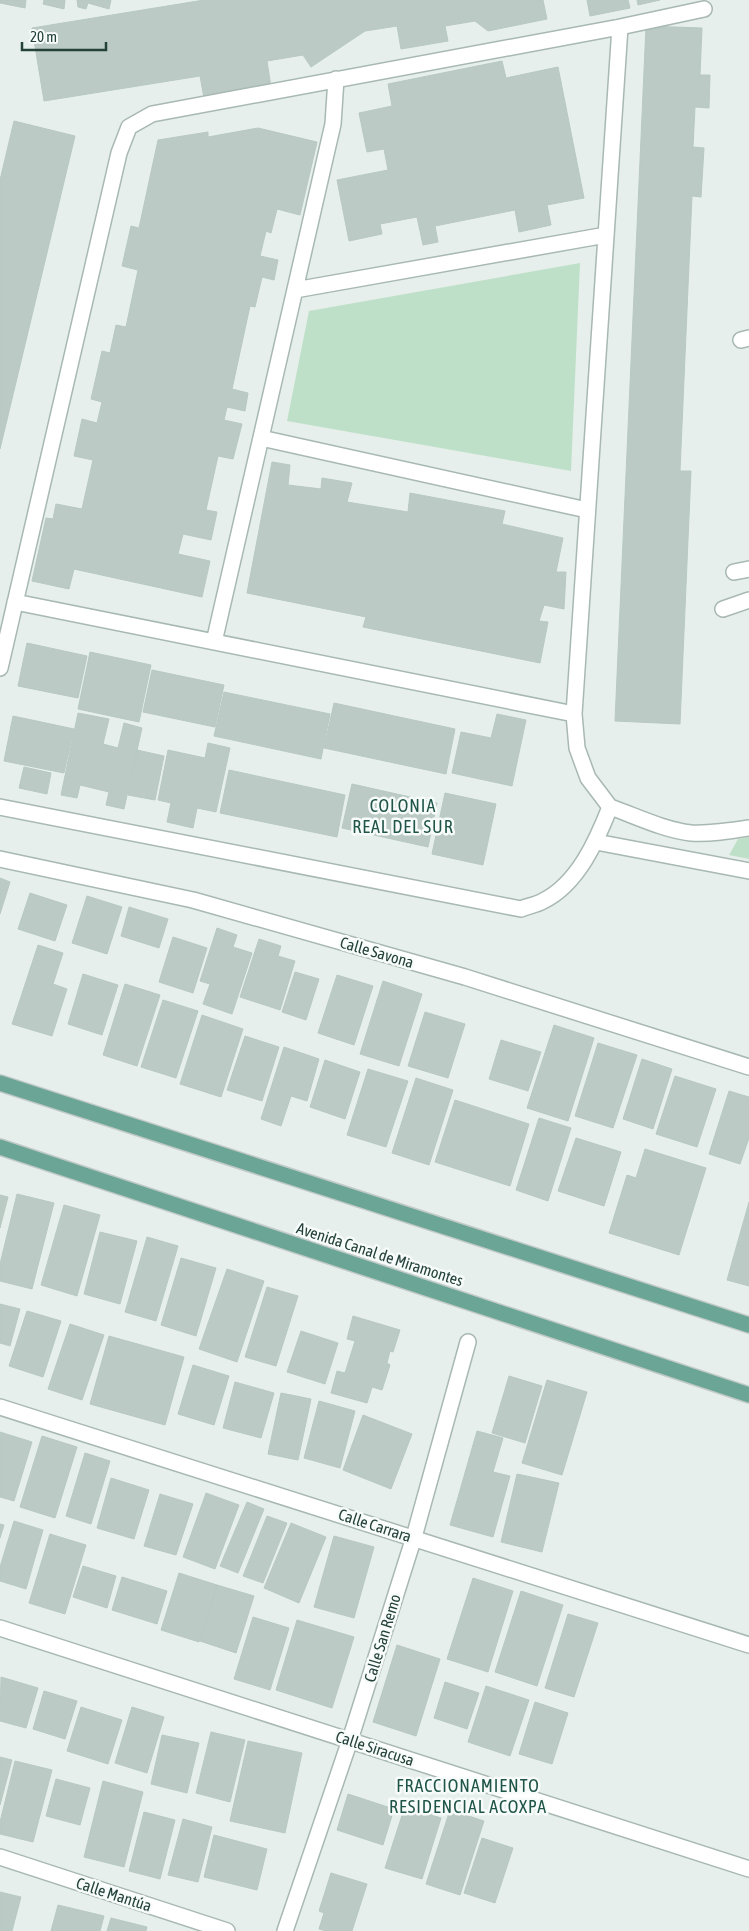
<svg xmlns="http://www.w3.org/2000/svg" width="749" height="1931" font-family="'Asap Condensed',sans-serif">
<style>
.green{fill:#bfe0c8}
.building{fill:#bbcac4;stroke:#b8c9c2}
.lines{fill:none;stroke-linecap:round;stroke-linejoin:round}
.minor-casing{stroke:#a8b8b2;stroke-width:18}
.major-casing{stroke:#c2cac8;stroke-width:18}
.minor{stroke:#fff;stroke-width:15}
.major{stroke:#6aa596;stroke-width:15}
.labels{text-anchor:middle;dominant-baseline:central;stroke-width:5;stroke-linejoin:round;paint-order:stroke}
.street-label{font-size:16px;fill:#24423a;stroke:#f7fbf9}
.neighbourhood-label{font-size:18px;letter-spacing:1px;fill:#1f5548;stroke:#f7fbf9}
</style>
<rect width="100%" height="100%" fill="#e6efeb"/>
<path class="green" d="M580,263L571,471L287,421L309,311Z
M749,837V859L729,855L738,839Z"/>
<path class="building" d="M0,0H26L25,8L0,3Z
M44,0H65L64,9L43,4Z
M77,0H111L109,9L88,3L86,9L78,7Z
M204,0H543L547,19L488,31L475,21L445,26L448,41L401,49L397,26L365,31L311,67L303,55L267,61L271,87L204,98L200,76L44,101L32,28Z
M587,0H628L630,8L590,16Z
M637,0H660L638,5Z
M646,26L702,28L700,75H710L709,108L695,107L693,147L704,148L701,197L692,196L680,471H691L680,724L615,721Z
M502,61L506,78L558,67L584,198L547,205L551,225L519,232L515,210L435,226L438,242L423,245L417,217L380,224L382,234L349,241L337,180L388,170L384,149L367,152L359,113L392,106L388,84Z
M14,121L75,136L0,449V180Z
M258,128L317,142L300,215L277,209L271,233L266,231L260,256L278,260L274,280L262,277L255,307L250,306L232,389L248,393L245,411L227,407L224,420L242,424L233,459L218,456L206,510L217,512L211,540L183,534L178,554L210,561L202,597L74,569L69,589L32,581L46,518L53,519L56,504L82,509L93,460L74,456L82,419L97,423L102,402L91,399L102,351L110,353L116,325L126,327L138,270L122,266L131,226L139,228L158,140L208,132V137Z
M272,462L290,465L288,485L321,489L322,478L352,483L347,502L408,512L410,493L505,511L502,524L563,538L556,572H566L564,609L544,605L539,621L548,622L540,663L363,627L366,617L247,593Z
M27,643L87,656L78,698L18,686Z
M90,652L151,665L139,722L78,709Z
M152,670L224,685L215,727L143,712Z
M224,692L330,714L321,759L214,736Z
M334,703L455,729L446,774L324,748Z
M78,713L109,719L103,744L118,748L124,723L142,728L124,809L106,805L109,792L80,785L77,798L61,795Z
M497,714L526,720L512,786L452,773L461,732L491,738Z
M13,716L74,729L64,773L4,761Z
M208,743L230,748L216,812L197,808L193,828L167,822L171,803L158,800L168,750L205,758Z
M137,750L164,756L155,800L128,795Z
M24,767L51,773L47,794L19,788Z
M229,770L345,795L337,837L220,813Z
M352,784L437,803L428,847L342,828Z
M445,793L496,804L483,865L432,854Z
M0,878L10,882L0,914Z
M30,893L67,905L55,941L18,929Z
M87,896L122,907L107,954L72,943Z
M129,907L168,919L159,948L121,936Z
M217,928L237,935L233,947L252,953L232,1014L203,1004L210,984L200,981Z
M173,937L207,948L193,993L159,982Z
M259,939L281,946L278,956L295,961L280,1010L240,997Z
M38,945L63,953L53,984L67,989L52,1036L12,1024Z
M295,972L319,979L306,1020L282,1012Z
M83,974L118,985L102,1035L68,1024Z
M337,975L373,986L354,1045L318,1033Z
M383,981L422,994L399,1066L360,1054Z
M125,984L160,995L137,1066L103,1055Z
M163,1000L198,1011L176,1078L141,1067Z
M425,1012L465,1024L448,1078L408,1066Z
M202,1015L243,1029L221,1097L180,1084Z
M554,1025L594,1038L568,1121L527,1108Z
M245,1036L279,1047L262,1101L227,1090Z
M501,1040L541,1052L528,1091L489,1079Z
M598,1043L637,1055L613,1128L575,1116Z
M284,1047L319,1059L307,1101L291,1096L281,1126L261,1119Z
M642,1059L672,1069L653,1129L623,1119Z
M325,1060L360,1072L345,1119L310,1107Z
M368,1069L408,1081L386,1147L347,1135Z
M675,1076L716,1089L697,1147L656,1134Z
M416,1078L453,1090L429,1165L392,1153Z
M729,1091L749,1097V1138L740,1164L709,1154Z
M455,1100L529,1124L510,1186L435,1162Z
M539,1118L571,1128L548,1201L516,1190Z
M576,1138L621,1152L604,1206L558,1191Z
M645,1149L706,1168L679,1255L609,1233L627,1175L636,1178Z
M17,1194L54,1203L32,1289L0,1281V1264Z
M0,1195L8,1197L0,1228Z
M749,1202V1286L727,1280Z
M64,1205L100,1215L77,1296L41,1285Z
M100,1232L137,1241L120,1304L84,1294Z
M147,1237L178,1246L156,1321L125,1312Z
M181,1258L216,1268L196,1336L161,1325Z
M227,1269L264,1281L237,1362L199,1349Z
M267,1287L298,1296L276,1366L245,1357Z
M0,1304L20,1309L10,1346L0,1343Z
M27,1311L61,1321L43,1377L9,1366Z
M353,1316L400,1330L393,1352L390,1351L387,1363L390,1365L382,1390L372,1387L367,1403L331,1393L337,1371L345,1373L355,1341L347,1339Z
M70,1324L104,1335L82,1400L48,1389Z
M301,1331L338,1343L325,1384L287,1372Z
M109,1336L184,1357L165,1425L90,1404Z
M193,1365L229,1376L214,1425L178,1414Z
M509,1376L542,1386L525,1443L492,1433Z
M547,1380L587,1392L562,1475L522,1463Z
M235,1382L274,1393L261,1438L223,1428Z
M281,1393L311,1399L298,1460L268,1454Z
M319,1401L355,1411L340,1468L304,1458Z
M363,1415L412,1434L391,1489L343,1470Z
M477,1431L503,1438L493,1472L510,1476L493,1537L450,1525Z
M0,1432L32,1442L14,1501L0,1497Z
M42,1436L77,1447L55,1518L20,1507Z
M85,1453L110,1461L91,1524L66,1516Z
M517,1474L559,1483L542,1552L501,1542Z
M111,1478L149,1490L134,1539L97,1528Z
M206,1493L239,1505L215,1569L183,1557Z
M160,1494L193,1504L176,1555L144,1546Z
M247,1502L264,1509L238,1573L220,1566Z
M267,1516L287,1523L263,1583L243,1576Z
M14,1521L43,1530L26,1589L0,1581V1567Z
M291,1523L326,1537L299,1603L264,1588Z
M0,1524L4,1525L0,1538Z
M50,1534L86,1545L65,1614L29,1603Z
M334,1536L374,1547L354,1618L314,1607Z
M83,1566L116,1576L107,1608L73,1597Z
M179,1573L217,1585L199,1642L161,1630Z
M122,1577L167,1591L157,1624L112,1610Z
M473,1578L513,1591L488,1672L447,1659Z
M217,1585L254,1596L236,1653L200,1641Z
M521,1591L563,1605L537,1686L495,1672Z
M568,1614L598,1623L574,1697L545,1688Z
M253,1617L289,1628L270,1690L234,1679Z
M297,1620L354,1637L332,1708L276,1690Z
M397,1645L440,1659L416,1736L373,1722Z
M1,1677L38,1688L26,1728L0,1721Z
M445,1682L479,1693L467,1729L434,1718Z
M486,1686L529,1700L510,1756L468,1742Z
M44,1691L77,1701L65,1739L33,1729Z
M535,1702L568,1713L552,1764L519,1754Z
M81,1707L122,1720L108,1764L67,1751Z
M132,1707L164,1717L147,1773L115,1763Z
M211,1732L245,1740L230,1802L196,1793Z
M162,1735L199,1743L187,1793L151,1784Z
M248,1741L302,1753L285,1833L230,1821Z
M0,1757L12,1760L0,1805Z
M15,1761L52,1770L33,1842L0,1834V1822Z
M56,1779L90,1788L80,1825L46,1816Z
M103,1781L143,1792L124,1867L84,1857Z
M348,1794L394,1809L383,1845L337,1830Z
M405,1806L441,1818L422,1879L385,1868Z
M450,1810L484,1821L460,1895L426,1884Z
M144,1812L175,1820L160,1879L129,1871Z
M183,1819L212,1827L198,1882L168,1875Z
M214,1835L267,1849L257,1890L204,1877Z
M482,1838L513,1848L495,1903L464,1893Z
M331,1873L367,1884L352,1931H326L319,1929L324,1913L319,1911Z
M0,1892L21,1897L12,1931H0Z
M58,1905L104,1916L100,1931H51Z
M111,1918L147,1927L146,1931H107Z"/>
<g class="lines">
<defs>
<path id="minor" d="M295,290L606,235
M741,340L749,338
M261,438L587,510
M734,572L749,569
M15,602L574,714
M723,609L749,600
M214,642L333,124L336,79
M0,668L119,153L129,127L152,114L620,27L704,9
M0,807L521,909C528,906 536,905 543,901C578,884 597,840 610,807L588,778L577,748L574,714L620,27
M610,807C636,816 664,830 691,833C711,834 730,831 749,828
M596,842L749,871
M0,859L193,900L465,977L749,1067
M0,1407L749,1645
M0,1628L749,1869
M0,1857L227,1931
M285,1931L350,1740L414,1537L468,1342"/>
<path id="major" d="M0,1083L749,1325
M0,1147L749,1395"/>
</defs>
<use href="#minor" class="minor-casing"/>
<use href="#major" class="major-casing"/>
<use href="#minor" class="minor"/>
<use href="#major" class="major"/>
</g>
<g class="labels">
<g class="street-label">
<text transform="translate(377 952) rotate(16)">Calle Savona</text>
<text transform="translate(380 1254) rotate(18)">Avenida Canal de Miramontes</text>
<text transform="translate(375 1525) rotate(18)">Calle Carrara</text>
<text transform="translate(382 1638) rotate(-73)">Calle San Remo</text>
<text transform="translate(375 1748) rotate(18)">Calle Siracusa</text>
<text transform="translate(114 1894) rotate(18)">Calle Mantúa</text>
</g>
<g class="neighbourhood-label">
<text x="403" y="805">COLONIA<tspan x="403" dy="21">REAL DEL SUR</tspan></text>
<text x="468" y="1785">FRACCIONAMIENTO<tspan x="468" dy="21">RESIDENCIAL ACOXPA</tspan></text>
</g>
</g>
<path d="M22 42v8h84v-8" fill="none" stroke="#24423a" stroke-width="2.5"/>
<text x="30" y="42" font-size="15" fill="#24423a" stroke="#f7fbf9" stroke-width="4" paint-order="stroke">20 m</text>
</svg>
